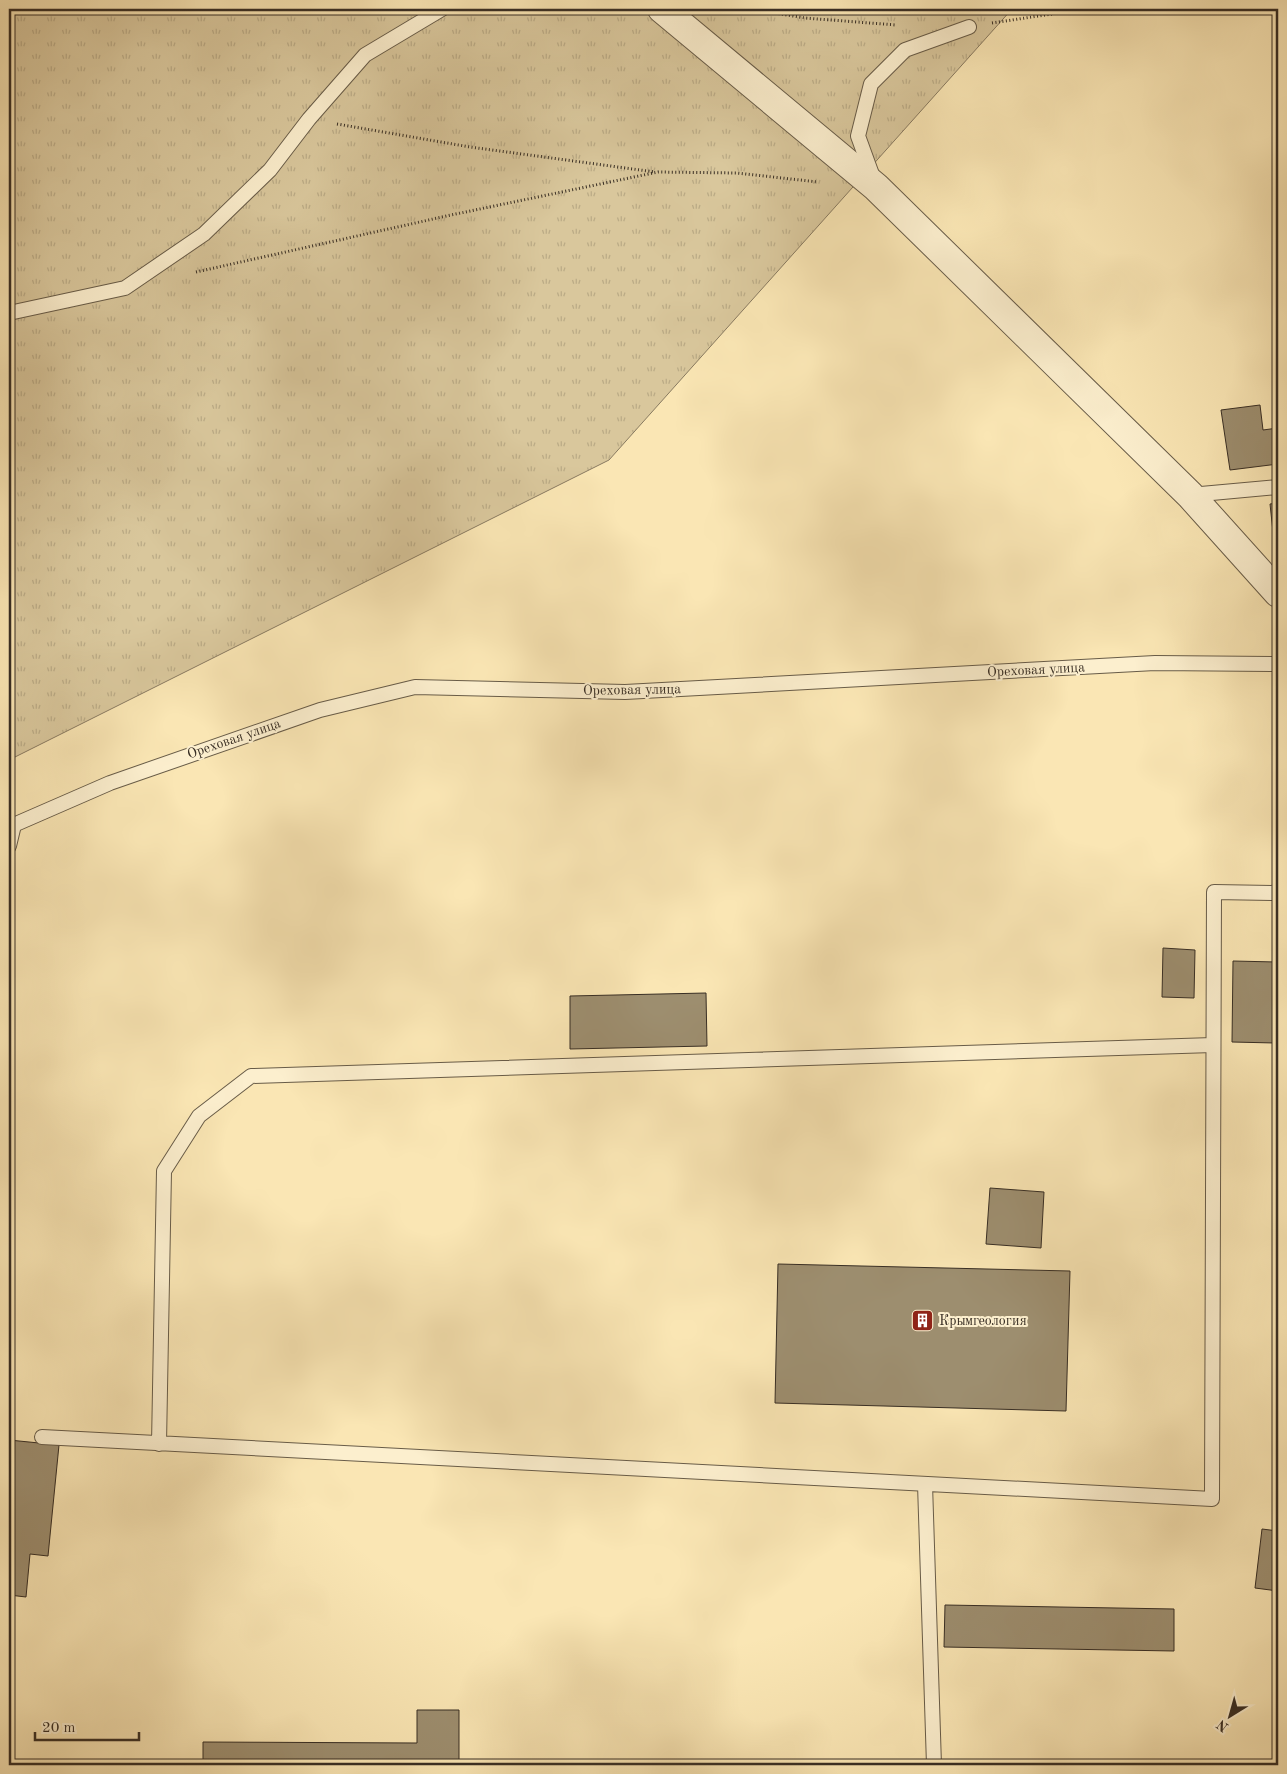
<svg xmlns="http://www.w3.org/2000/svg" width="1287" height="1774" font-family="'Old Standard TT',serif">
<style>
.grass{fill:url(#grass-tufts);stroke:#887a60}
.building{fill:#9d8e6f;stroke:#382e24}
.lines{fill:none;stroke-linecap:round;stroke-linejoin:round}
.service-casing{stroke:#685c48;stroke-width:16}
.minor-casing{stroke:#685c48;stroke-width:30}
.path{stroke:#382e24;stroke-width:3;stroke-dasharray:1 2.5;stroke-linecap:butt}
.service{stroke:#fcefce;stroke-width:14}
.minor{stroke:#fcefce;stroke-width:28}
.labels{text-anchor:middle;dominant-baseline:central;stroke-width:4;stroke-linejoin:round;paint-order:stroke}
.street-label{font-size:14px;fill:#382e24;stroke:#fcefce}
.poi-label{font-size:14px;fill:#382e24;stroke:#fcefce;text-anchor:start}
</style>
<defs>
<pattern id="grass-tufts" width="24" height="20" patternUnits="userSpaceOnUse" patternTransform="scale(1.25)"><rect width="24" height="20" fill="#d9c79c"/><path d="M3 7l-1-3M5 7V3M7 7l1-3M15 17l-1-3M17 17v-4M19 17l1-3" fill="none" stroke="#bbab86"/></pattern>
</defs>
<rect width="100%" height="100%" fill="#fae6b4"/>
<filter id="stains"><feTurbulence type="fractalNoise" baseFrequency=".004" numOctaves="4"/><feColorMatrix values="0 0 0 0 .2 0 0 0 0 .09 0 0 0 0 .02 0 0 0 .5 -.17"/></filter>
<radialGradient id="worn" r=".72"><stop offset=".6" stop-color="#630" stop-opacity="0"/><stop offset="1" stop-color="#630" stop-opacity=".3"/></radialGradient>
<path class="grass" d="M9,9H1012L609,460L9,760Z"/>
<path class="building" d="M1260,405L1263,430L1278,428V464L1230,470L1221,410Z
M1278,503V540L1274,541L1270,504Z
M1163,948L1195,950L1194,998L1162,997Z
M1233,961L1276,962L1275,1043L1232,1042Z
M706,993L707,1046L570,1049V996Z
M990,1188L1044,1192L1041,1248L986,1244Z
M778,1264L1070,1271L1066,1411L775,1403Z
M9,1372H13L11,1415H9Z
M9,1440L59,1445L48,1556L30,1554L26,1597L9,1595Z
M1262,1529L1278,1531V1591L1255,1588Z
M945,1605L1174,1609V1651L944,1647Z
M417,1710H459V1765H203V1742L417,1743Z"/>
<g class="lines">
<defs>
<path id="service" d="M874,180L858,136L871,84L905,50L969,27
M9,313L125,288L204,234L270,170L309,119L365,55L442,9
M1190,495L1278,487
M9,827L110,783L320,710L415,687L625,692L1155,663L1278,664
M9,846L14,825
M42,1437L1212,1499L1214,892L1278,893
M159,1444L164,1171L199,1116L251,1076L1213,1045
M925,1484L934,1765"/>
<path id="minor" d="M662,9L876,187L1190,495L1278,593"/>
</defs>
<use href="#service" class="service-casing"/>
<use href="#minor" class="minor-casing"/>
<path class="path" d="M751,9L805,18L896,25
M992,23L1085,9
M337,124L470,147L655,172
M196,272L451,215L658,172L737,173L818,182"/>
<use href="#service" class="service"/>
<use href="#minor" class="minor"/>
</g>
<defs>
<symbol id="building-square" viewBox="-11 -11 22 22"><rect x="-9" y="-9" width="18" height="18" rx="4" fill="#8f2418" stroke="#fcefce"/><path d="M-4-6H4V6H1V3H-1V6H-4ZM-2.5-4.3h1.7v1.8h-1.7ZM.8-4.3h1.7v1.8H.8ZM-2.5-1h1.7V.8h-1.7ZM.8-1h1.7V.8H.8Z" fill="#fff"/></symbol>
</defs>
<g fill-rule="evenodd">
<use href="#building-square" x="910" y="1308" width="25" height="25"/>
</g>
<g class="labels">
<g class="street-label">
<text transform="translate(1036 670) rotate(-3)">Ореховая улица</text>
<text transform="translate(632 690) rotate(-1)">Ореховая улица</text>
<text transform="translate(234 739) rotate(-19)">Ореховая улица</text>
</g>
<g class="poi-label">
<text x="939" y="1321">Крымгеология</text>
</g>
</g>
<rect width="1287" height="1774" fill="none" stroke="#fae6b4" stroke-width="30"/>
<rect x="10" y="10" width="1267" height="1754" fill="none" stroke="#382e24" stroke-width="2.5"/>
<rect x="15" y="15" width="1257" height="1744" fill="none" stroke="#382e24"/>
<g transform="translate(1230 1716) rotate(217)" stroke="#fcefce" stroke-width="4" paint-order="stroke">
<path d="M0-4L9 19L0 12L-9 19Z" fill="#382e24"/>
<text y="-8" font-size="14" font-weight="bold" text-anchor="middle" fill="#382e24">N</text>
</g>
<path d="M35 1732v8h104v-8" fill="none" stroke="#382e24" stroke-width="2.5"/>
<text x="42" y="1732" font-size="15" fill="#382e24" stroke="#fcefce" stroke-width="4" paint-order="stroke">20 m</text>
<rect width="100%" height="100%" filter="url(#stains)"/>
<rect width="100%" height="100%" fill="url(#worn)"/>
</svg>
